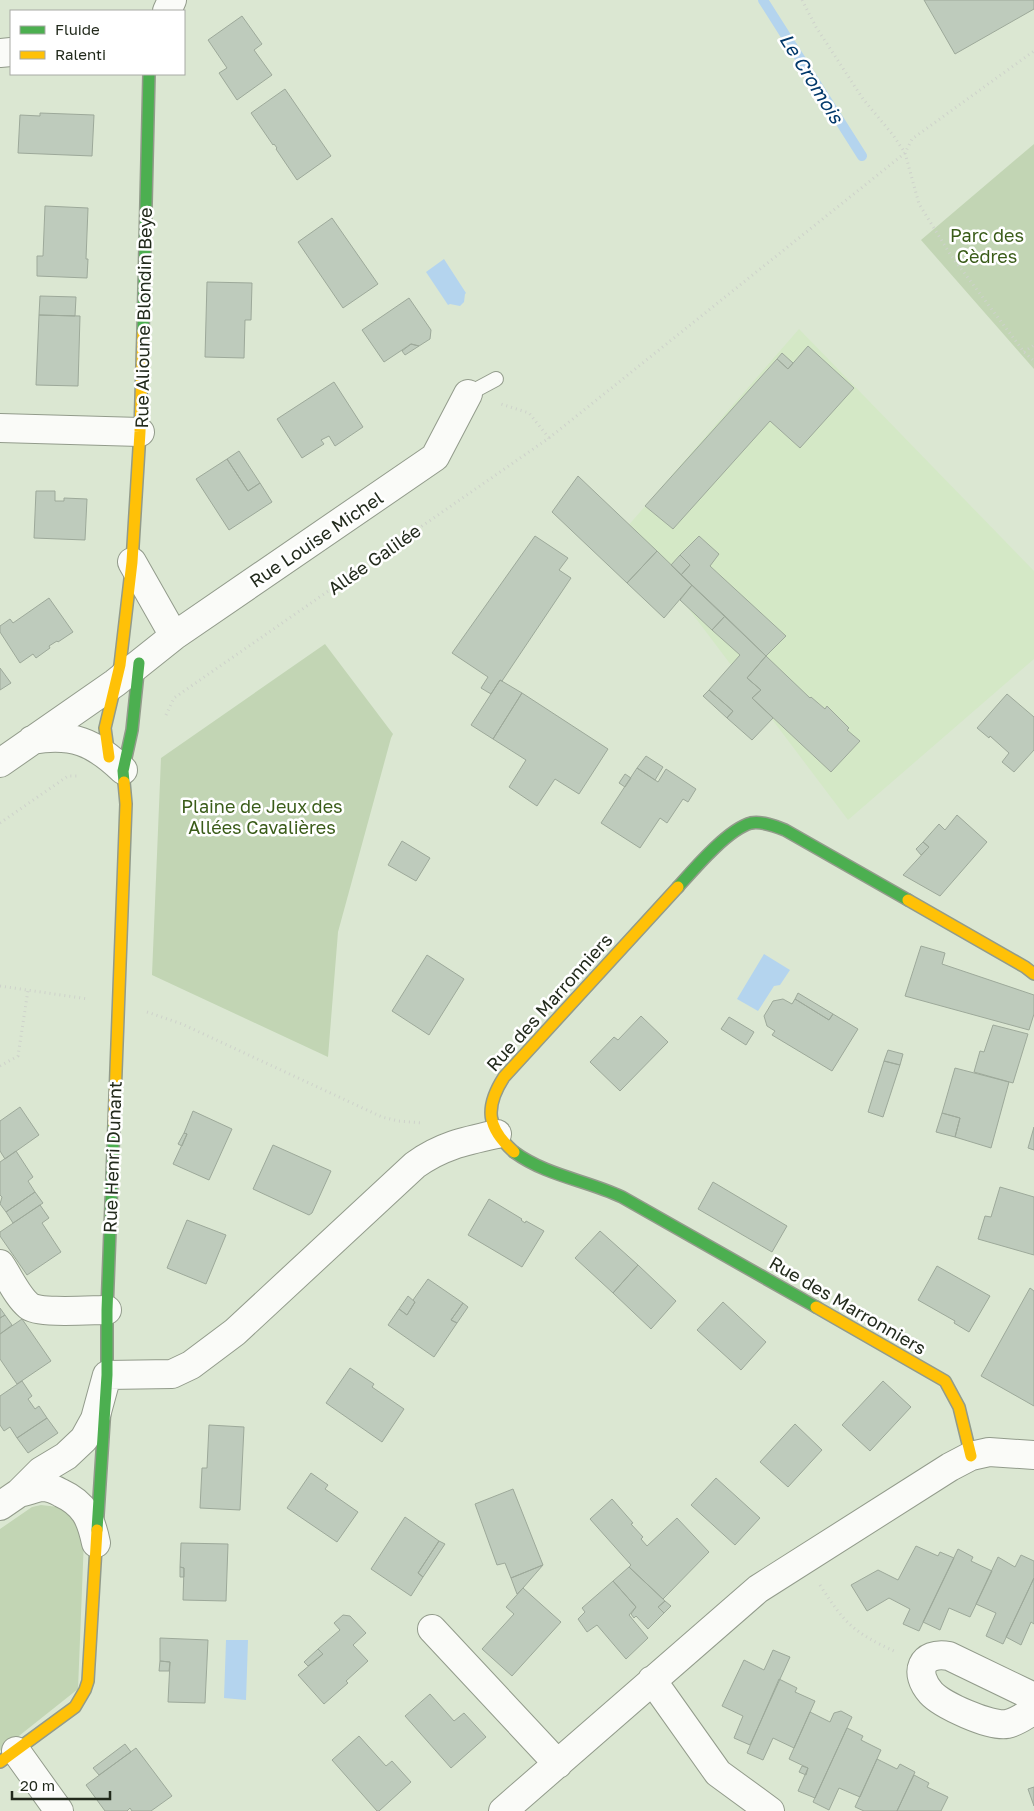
<svg xmlns="http://www.w3.org/2000/svg" width="1034" height="1811" font-family="'Golos Text',sans-serif">
<style>
.built{fill:#d4e8c6}
.green{fill:#c2d5b4}
.water{fill:#b4d4ee}
.lines{fill:none;stroke-linecap:round;stroke-linejoin:round}
.stream{stroke:#b4d4ee;stroke-width:10}
.building{fill:#becbbc;stroke:#9da99a}
.lane-casing{stroke:#929b8b;stroke-width:16}
.street-casing{stroke:#929b8b;stroke-width:30}
.fast-casing{stroke:#929b8b;stroke-width:14}
.slow-casing{stroke:#929b8b;stroke-width:14}
.path{stroke:#ced2cb;stroke-width:3;stroke-dasharray:1 4;stroke-linecap:butt}
.lane{stroke:#fafbf8;stroke-width:14}
.street{stroke:#fafbf8;stroke-width:28}
.fast{stroke:#4caf50;stroke-width:11}
.slow{stroke:#ffc107;stroke-width:11}
.labels{text-anchor:middle;dominant-baseline:central;stroke-width:5;stroke-linejoin:round;paint-order:stroke}
.park-label{font-size:18px;fill:#3a5c19;stroke:#fff}
.street-label{font-size:18px;fill:#222a1c;stroke:#fff}
.water-label{font-size:19px;font-style:italic;fill:#00386a;stroke:#fff}
</style>
<rect width="100%" height="100%" fill="#dbe7d2"/>
<path class="built" d="M799,329L1034,571V659L848,820L627,527Z"/>
<path class="green" d="M1034,144V369L921,240Z
M325,644L393,734L391,738L338,932L328,1057L152,975L161,758Z
M41,1505L58,1507L72,1515L84,1539L78,1689L0,1751V1529L32,1507Z"/>
<path class="water" d="M444,259L466,293L465,294L464,302L460,306L450,304L448,305L426,272Z
M764,954L790,970L780,985L774,986L758,1011L737,999Z
M226,1640H248L246,1700L224,1698Z"/>
<g class="lines">
<path class="stream" d="M763,0L862,156"/>
</g>
<path class="building" d="M924,0H1034V9L955,54Z
M242,16L262,44L254,50L272,75L237,100L219,73L227,68L208,40Z
M285,89L331,156L297,180L276,149L277,148L274,144L273,145L251,113Z
M40,113L94,115L92,156L18,153L20,115L40,116Z
M45,206L88,208L86,259H88L87,278L37,276V256H43Z
M332,218L378,284L343,308L298,242Z
M207,282L252,283L251,320H245L244,358L205,357Z
M40,296L76,297L75,316L39,315Z
M409,298L431,330L430,339L419,346L411,344L384,362L362,330Z
M39,315L80,316L78,386L36,385Z
M411,344L419,346L405,355L402,351Z
M808,346L854,388L800,448L770,421L673,529L645,506L777,359L788,369Z
M782,353L793,363L788,369L777,359Z
M334,382L363,427L335,446L329,436L321,440L324,444L302,458L277,419Z
M239,451L260,483L248,491L227,459Z
M227,459L248,491L260,483L272,502L229,530L196,479Z
M578,476L657,551L627,583L552,512Z
M36,491H55V501H64V498L87,499L85,540L34,538Z
M535,536L568,558L559,570L571,578L502,681L500,680L491,694L481,688L488,677L452,653Z
M699,536L719,554L710,566L786,636L766,656L681,575L690,565L680,555Z
M657,551L692,585L664,618L627,583Z
M680,555L690,565L681,575L671,565Z
M692,585L725,616L712,630L680,600Z
M49,598L73,632L58,642L57,641L49,646L50,648L36,658L33,654L20,663L0,632V626L10,619L13,623Z
M725,616L766,656L747,678L761,690L752,698L773,718L752,740L727,718L733,711L709,690L740,655L712,630Z
M766,656L810,698L811,697L825,709L827,706L849,728L847,730L860,741L831,772L752,698L761,690L747,678Z
M0,668L11,683L0,690Z
M500,680L522,693L493,739L471,725Z
M709,690L733,711L727,718L703,696Z
M522,693L608,749L579,794L555,779L537,806L509,787L526,760L493,739Z
M1007,694L1034,717V750L1014,772L1002,762L1009,753L990,736L989,738L977,728Z
M646,756L663,767L655,780L637,768Z
M637,768L658,782L666,769L696,789L688,802L683,799L667,823L660,818L640,848L601,823Z
M625,774L631,778L625,787L619,783Z
M957,815L987,842L940,896L903,875L929,847L923,842L939,824L945,830Z
M402,841L430,858L416,881L388,865Z
M923,842L929,847L921,855L916,849Z
M921,946L945,953L942,964L1034,995V1014L1029,1030L905,996Z
M427,955L464,979L429,1035L392,1011Z
M798,993L833,1014L829,1020L795,999Z
M783,999L792,1004L795,999L829,1020L833,1014L858,1029L832,1071L772,1035L775,1031L767,1026L764,1016L773,1001Z
M641,1016L668,1042L620,1091L590,1062L614,1037L618,1040Z
M729,1017L754,1032L746,1045L721,1029Z
M993,1025L1028,1034L1013,1083L974,1072L980,1051L984,1052Z
M888,1050L903,1054L900,1065L884,1061Z
M884,1061L900,1065L883,1117L868,1112Z
M955,1068L1009,1082L991,1148L955,1137L960,1118L942,1113Z
M20,1107L39,1135L5,1159L0,1151V1121Z
M193,1111L232,1129L209,1180L173,1164L187,1134L184,1133Z
M942,1113L960,1118L955,1137L936,1132Z
M1034,1127V1150L1028,1148Z
M184,1133L187,1134L182,1146L178,1144Z
M273,1145L331,1171L312,1213L309,1215L253,1189Z
M16,1151L33,1177L28,1181L35,1192L6,1212L0,1204L2,1197L0,1195V1162Z
M713,1182L787,1226L772,1252L698,1209Z
M1000,1187L1034,1197V1255L978,1239L985,1216L991,1217Z
M35,1192L43,1203L13,1223L6,1212Z
M489,1199L522,1219L521,1220L525,1223L526,1221L544,1231L522,1267L468,1235Z
M40,1205L49,1218L42,1223L61,1252L27,1275L0,1236V1232Z
M187,1220L226,1235L206,1284L167,1268Z
M600,1231L638,1265L613,1293L575,1258Z
M638,1265L676,1301L651,1329L613,1293Z
M937,1266L990,1296L969,1332L954,1323L955,1321L918,1300Z
M428,1279L463,1303L451,1320L457,1323L434,1357L388,1325L399,1309L407,1315L415,1302L413,1300Z
M1030,1288L1034,1291V1406L981,1376Z
M408,1296L415,1302L407,1315L399,1309Z
M723,1302L766,1342L741,1370L697,1330Z
M463,1303L468,1307L457,1323L451,1320Z
M0,1308L5,1315L0,1318Z
M5,1315L12,1325L0,1334V1318Z
M22,1319L51,1361L17,1384L0,1359V1334Z
M350,1368L374,1384L372,1387L404,1409L382,1442L326,1403Z
M22,1381L32,1396L28,1399L35,1409L39,1406L47,1418L17,1438L10,1427L4,1431L0,1425V1396Z
M883,1381L911,1407L870,1451L842,1425Z
M47,1418L58,1433L28,1453L17,1438Z
M795,1424L822,1450L788,1487L760,1462Z
M209,1425L244,1427L240,1510L200,1508L202,1468H207Z
M311,1473L328,1485L325,1489L358,1512L337,1542L287,1508Z
M716,1478L760,1518L735,1545L691,1505Z
M513,1489L543,1565L511,1578L505,1563L497,1565L475,1504Z
M612,1499L633,1523L631,1524L643,1537L641,1539L647,1546L677,1518L709,1552L663,1599L629,1567L631,1565L590,1519Z
M405,1517L439,1541L418,1573L423,1577L411,1596L371,1569Z
M439,1541L445,1544L423,1577L418,1573Z
M181,1543L228,1544L226,1601L183,1600L184,1568L180,1567Z
M916,1546L938,1556L940,1552L954,1558L919,1631L903,1624L910,1609L889,1598L867,1611L851,1585L878,1570L898,1580Z
M958,1549L973,1557L971,1561L992,1571L970,1617L949,1608L940,1630L923,1622Z
M1021,1555L1034,1561V1578L1003,1644L986,1636L996,1613L976,1604L998,1557L1015,1567Z
M543,1565L523,1588L517,1594L511,1578Z
M180,1567L184,1568V1577H180Z
M629,1567L665,1601L658,1607L664,1613L648,1629L636,1616L634,1618L631,1614L636,1607L613,1581Z
M1034,1578V1624L1031,1622L1021,1645L1006,1637Z
M613,1581L636,1607L629,1615L648,1638L626,1659L597,1625L587,1632L578,1619L585,1612L582,1608Z
M523,1588L561,1622L512,1676L482,1649L514,1614L506,1607Z
M665,1601L671,1606L664,1613L658,1607Z
M343,1615L350,1616L366,1633L353,1645L368,1661L346,1681L348,1683L324,1704L298,1675L323,1654L318,1649L340,1630L334,1623Z
M160,1638L208,1640L205,1703L168,1702L170,1662L160,1661Z
M318,1649L323,1654L308,1666L304,1662Z
M773,1650L790,1657L750,1745L734,1738L743,1716L722,1706L744,1660L764,1670Z
M160,1661L170,1662L169,1671H159Z
M779,1679L797,1688L795,1692L815,1701L794,1748L773,1738L763,1760L747,1753Z
M430,1694L454,1721L464,1713L486,1737L451,1768L405,1716Z
M841,1711L852,1717L815,1798L798,1791L808,1768L789,1759L810,1712L830,1722L834,1713Z
M847,1728L863,1736L861,1740L881,1750L860,1797L839,1788L829,1810L813,1802Z
M359,1736L386,1766L392,1761L411,1782L379,1811H377L332,1760Z
M125,1744L131,1752L99,1775L93,1768Z
M136,1748L172,1796L151,1811H132L130,1808L127,1811H105L86,1785Z
M877,1759L897,1769L900,1764L915,1772L897,1811H864L855,1807Z
M802,1766L808,1768L806,1775L799,1772Z
M914,1775L929,1783L927,1787L948,1797L941,1811H897Z
M1034,1787V1806L1028,1789Z"/>
<g class="lines">
<defs>
<path id="lane" d="M468,394L496,379"/>
<path id="street" d="M167,11L172,0
M0,53L11,52
M0,428L140,432
M132,562L174,636
M32,740C72,733 94,742 123,770
M0,763L115,683L174,636L435,457L468,394
M0,1264C9,1277 17,1296 29,1306C38,1314 92,1310 107,1310
M19,1493C26,1492 35,1488 42,1487C48,1487 56,1490 61,1493C85,1504 91,1519 96,1543
M0,1506L19,1493L41,1471L66,1456L84,1439L95,1419L107,1375L172,1374L191,1365L235,1332L415,1165C441,1146 465,1141 497,1134
M432,1629L558,1764
M652,1680L718,1773L770,1811
M1034,1697L949,1656C921,1651 913,1673 931,1693C942,1705 990,1727 1007,1724C1017,1722 1026,1715 1034,1710
M16,1751L59,1811
M503,1811L758,1589L950,1467L971,1456L989,1452L1034,1455"/>
<path id="fast" d="M143,332L149,74
M124,782L123,771L132,730L139,663
M678,887C694,869 728,829 751,823C762,821 775,826 785,830L908,900
M514,1152C547,1176 586,1180 622,1197L816,1307
M97,1530L107,1375V1310L114,1124"/>
<path id="slow" d="M109,757L105,728L120,665L132,562L140,432L143,332
M908,900L1025,967L1034,974
M114,1124L126,804L124,782
M514,1152C487,1128 484,1108 504,1077L678,887
M816,1307L945,1381L959,1407L971,1456
M0,1762L75,1707L85,1690L88,1681L97,1530"/>
</defs>
<use href="#lane" class="lane-casing"/>
<use href="#street" class="street-casing"/>
<use href="#fast" class="fast-casing"/>
<use href="#slow" class="slow-casing"/>
<path class="path" d="M802,0L816,27L863,99L893,135L905,153L919,204L950,254L1024,352L1034,361
M1024,352L1034,345
M549,438L905,153L912,139L1034,51
M166,715L174,698L549,438L529,413L501,404
M0,823L68,776H79
M0,986L88,999
M147,1012L182,1024L382,1117L398,1121L423,1123
M0,1066L18,1056L28,990
M820,1585C845,1624 853,1632 896,1652"/>
<use href="#lane" class="lane"/>
<use href="#street" class="street"/>
<use href="#fast" class="fast"/>
<use href="#slow" class="slow"/>
</g>
<g class="labels">
<g class="park-label">
<text x="987" y="235">Parc des<tspan x="987" dy="21">Cèdres</tspan></text>
<text x="262" y="806">Plaine de Jeux des<tspan x="262" dy="21">Allées Cavalières</tspan></text>
</g>
<g class="street-label">
<text transform="translate(143 318) rotate(-89)">Rue Alioune Blondin Beye</text>
<text transform="translate(316 539) rotate(-34)">Rue Louise Michel</text>
<text transform="translate(374 559) rotate(-35)">Allée Galilée</text>
<text transform="translate(549 1002) rotate(-48)">Rue des Marronniers</text>
<text transform="translate(112 1157) rotate(-88)">Rue Henri Dunant</text>
<text transform="translate(848 1305) rotate(30)">Rue des Marronniers</text>
</g>
<g class="water-label">
<text transform="translate(812 78) rotate(58)">Le Cromois</text>
</g>
</g>
<rect x="10" y="10" width="175" height="65" fill="#ffffff" stroke="#a7aaa4"/>
<rect x="20" y="26" width="25" height="8" fill="#4caf50" stroke="#a7aaa4"/>
<text x="55" y="35" font-size="15" fill="#222a1c">Fluide</text>
<rect x="20" y="51" width="25" height="8" fill="#ffc107" stroke="#a7aaa4"/>
<text x="55" y="60" font-size="15" fill="#222a1c">Ralenti</text>
<path d="M12 1791v8h98v-8" fill="none" stroke="#222a1c" stroke-width="2.5"/>
<text x="20" y="1791" font-size="15" fill="#222a1c" stroke="#ffffff" stroke-width="4" paint-order="stroke">20 m</text>
</svg>
